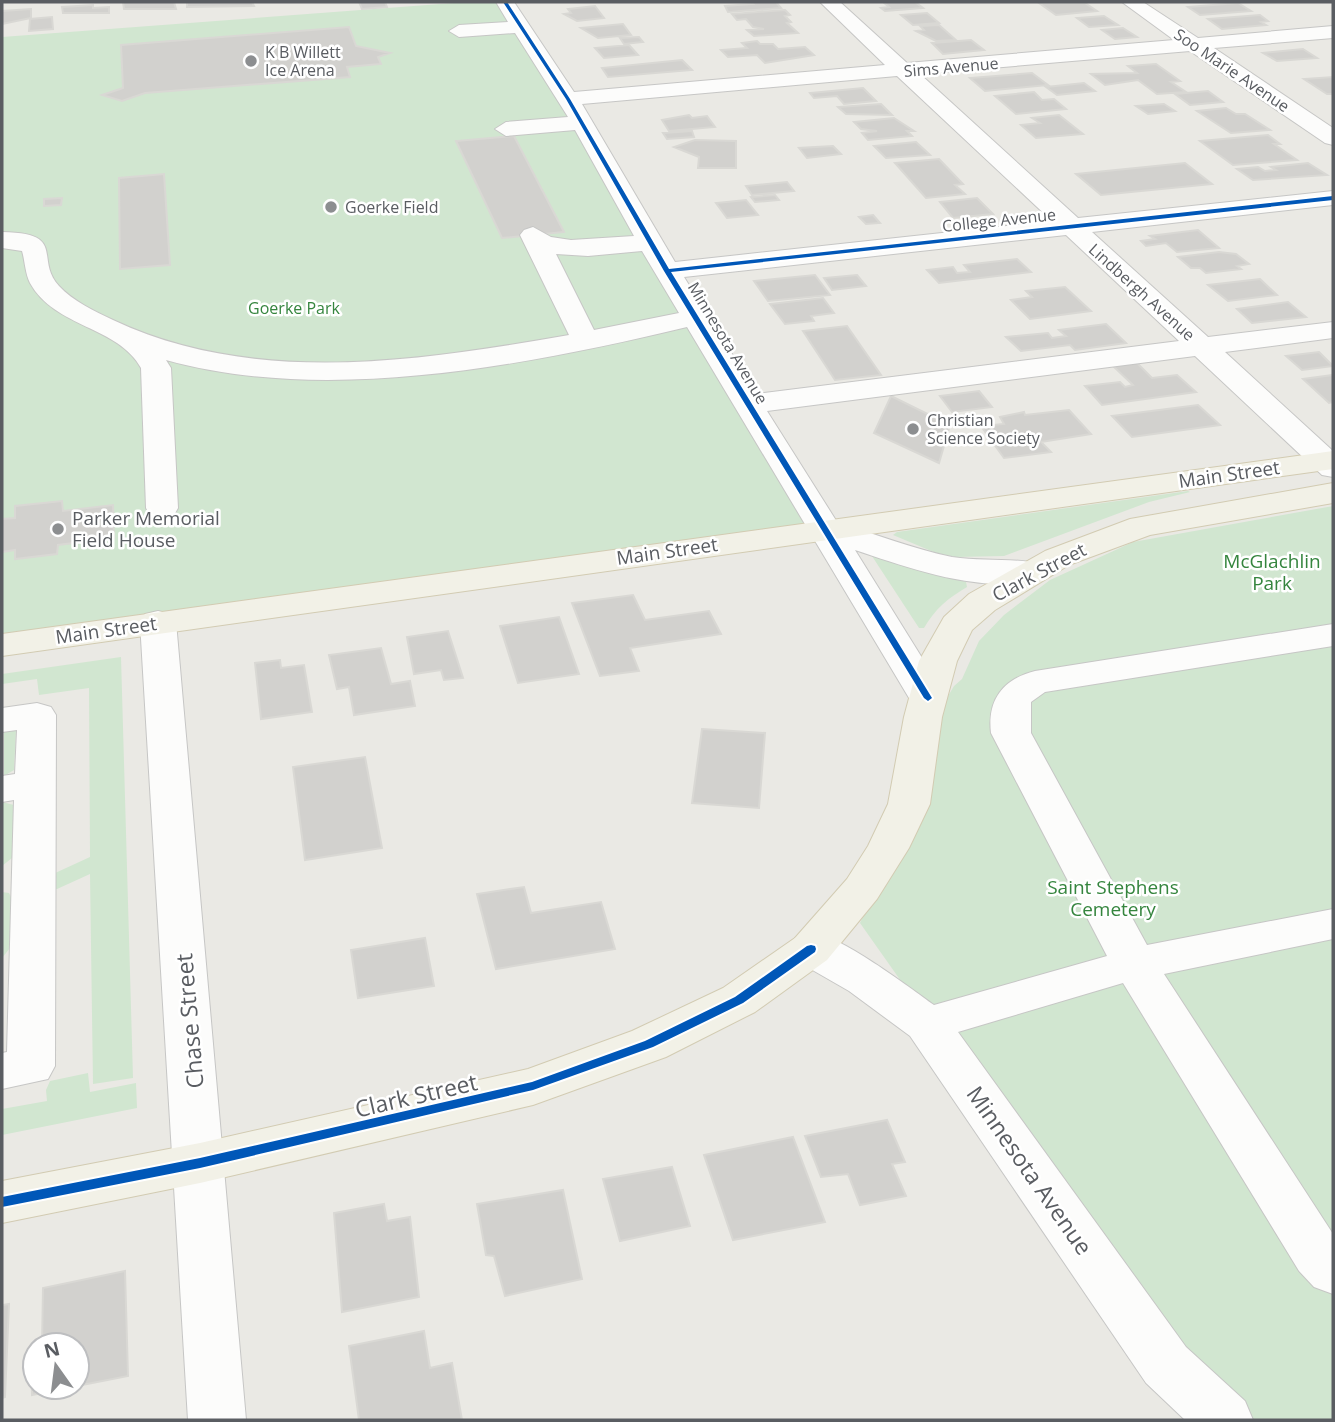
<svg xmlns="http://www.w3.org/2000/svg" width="1335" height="1422" font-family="'Open Sans',sans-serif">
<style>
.green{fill:#d1e6d0}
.building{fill:#d2d1ce;stroke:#d9d8d4;stroke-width:2}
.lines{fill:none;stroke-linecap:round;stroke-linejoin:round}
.minor-casing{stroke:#c6c6c5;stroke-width:2}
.major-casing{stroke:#d2cbb2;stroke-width:2}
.minor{fill:#fcfcfb;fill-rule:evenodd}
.major{fill:#f2f1e7;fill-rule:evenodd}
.cycleway-casing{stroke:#fff;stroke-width:4}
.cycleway{fill:#0057b8;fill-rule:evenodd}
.poi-dot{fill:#8c8e90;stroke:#fff;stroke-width:2.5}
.labels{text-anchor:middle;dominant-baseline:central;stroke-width:5;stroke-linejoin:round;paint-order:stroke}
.far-poi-label{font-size:16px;fill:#5a5d62;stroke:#fff;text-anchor:start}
.far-street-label{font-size:16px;fill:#5a5d62;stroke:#fff}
.far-park-label{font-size:16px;fill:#35853e;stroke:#fff}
.street-label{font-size:19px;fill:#5a5d62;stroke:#fff}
.poi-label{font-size:19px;fill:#5a5d62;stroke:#fff;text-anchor:start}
.park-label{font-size:19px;fill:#35853e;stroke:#fff}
.near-street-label{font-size:23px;fill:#5a5d62;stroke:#fff}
</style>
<rect width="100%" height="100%" fill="#eae9e4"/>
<path class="green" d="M467,2H505L568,99L824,529L2,646V37Z
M1188,491L1190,492L1149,502L1004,556L956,557L936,553L893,535L897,532Z
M1333,506V1420H1232L1169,1361L860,923L916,800L928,730L954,686L962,679L979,641L1004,615L1050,580L1133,542Z
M868,550L966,582L967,587C948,598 935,609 924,628H919Z
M121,657L133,1078L93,1084L90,874L57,889H53V874L90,857L89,688L39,695L37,679L2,684V674Z
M4,729L16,730L14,770L4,776Z
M2,802L14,805L15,811L12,858L2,866Z
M2,892L9,893L12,899L10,948L2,958Z
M88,1073L90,1092L136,1083L137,1108L2,1135V1109L47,1101L46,1090L50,1081Z"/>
<path class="building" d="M123,2H174L176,9H124Z
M187,2H252L254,6L187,7Z
M359,2H385L387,7L362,9Z
M751,2H776L781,8L728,12L725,6L753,4Z
M883,2H915L923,8L885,11L881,8L889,7Z
M1039,3H1085L1097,11L1056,15Z
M1238,3L1251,11L1200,15L1188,7Z
M93,5V8L109,7V13H63L62,7Z
M595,6L604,18L577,21L564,14L571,13L568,9Z
M31,9V18L2,24V11Z
M785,10L790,15L785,16L791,22L787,23L798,33L754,36L747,30L764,29L753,27L746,19L737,20L732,14Z
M927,13L939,23L913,25L901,15Z
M1260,15L1268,21L1261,22L1266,25L1222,29L1208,19Z
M1104,16L1118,25L1089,27L1077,18Z
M52,17L53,29L29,31L30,19Z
M623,24L631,35L598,38L581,28Z
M939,25L956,40L936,41L916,31L924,30L920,26Z
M349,27L356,46L390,53L378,57L381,64L347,67L350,77L145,93L122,101L102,95L123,88L121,45Z
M1123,28L1137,37L1115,39L1102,30Z
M639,37L643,42L624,44L620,38Z
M971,40L984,50L943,54L932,43Z
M757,41L760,44H773L778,49L805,47L814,55L765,63L757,55L728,57L721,50L747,48L742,43Z
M629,45L638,55L604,58L595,48Z
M1303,49L1317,58L1277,61L1263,53Z
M682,60L692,70L608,77L602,68Z
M1156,64L1180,81L1171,82L1186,92L1157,94L1138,80L1105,85L1091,74L1137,73L1128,66Z
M1032,73L1048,85L985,91L970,78Z
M1333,77V94H1327L1304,79Z
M1084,83L1095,91L1057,95L1046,87Z
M863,88L876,101L844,104L837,96L814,98L810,93Z
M1208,91L1223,102L1190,105L1175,94Z
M1034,92L1042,100L1054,99L1066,109L1016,114L995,96Z
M881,104L892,115L846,114L838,107Z
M1164,104L1175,111L1148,114L1136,106Z
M1226,108L1236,114H1245L1270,130L1231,133L1197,111Z
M689,115L692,118L707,116L715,127L669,131L662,120Z
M1059,115L1083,134L1036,138L1021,125L1040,123L1032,118Z
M894,118L914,131H907L912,136L868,140L862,133L877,131L861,129L854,122Z
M692,131L694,137L667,139L663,133Z
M1268,135L1280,144H1274L1297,160L1233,165L1200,141Z
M514,136L564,232L502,238L456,141Z
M695,140L736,141V168H698L699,157L674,147Z
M916,142L930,155L886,158L874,146Z
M833,146L841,154L807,158L799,148Z
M939,159L963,184L955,185L965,194L926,198L895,163Z
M1185,163L1212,184L1101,195L1076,174Z
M1308,163L1327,175L1253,180L1237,169L1258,167L1265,171L1276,170L1271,167Z
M164,174L170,265L120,269L119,178Z
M787,182L794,191L752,195L746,186Z
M775,195L779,200L755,202L751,197Z
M62,198L61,205L44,206V199Z
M977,198L993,214L953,218L940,202Z
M746,200L758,215L727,218L716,203Z
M873,215L880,223L866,224L859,217Z
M1198,230L1219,248L1177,252L1166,243L1146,246L1141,241L1155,239L1150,236Z
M1219,252L1236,254L1249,264L1237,266L1241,269L1206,273L1200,268H1191L1178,257Z
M1017,259L1031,272L939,283L927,270L953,267L957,273L970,272L964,265Z
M815,275L830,295L768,301L754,281Z
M857,275L866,286L832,290L824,278Z
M1260,279L1277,295L1228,301L1208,285Z
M1065,287L1091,311L1030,319L1011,300L1032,297L1026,291Z
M823,298L834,313L811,316L814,321L785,324L770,304Z
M1288,302L1306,317L1252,323L1237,309Z
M1106,324L1126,343L1075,350L1070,345L1021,351L1006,337L1048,333L1052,338L1066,336L1059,330Z
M847,326L881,375L835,380L803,331Z
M1319,352L1333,366L1302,370L1286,356Z
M1137,363L1152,378L1177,375L1196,392L1102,405L1085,386L1120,382L1125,387L1133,385L1113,366Z
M1333,375V402L1329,403L1303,379Z
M979,391L992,407L952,412L940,396Z
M891,396L950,425L939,463L874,433Z
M1198,405L1220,425L1132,437L1112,416Z
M1069,410L1091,434L1041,442L1051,452L1004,458L981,426L1004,424L1000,417L1024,412L1025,415Z
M62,501L63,511L113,505L114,538L58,545L57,554L15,559V550L2,552V519L15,518V506Z
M633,595L645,620L709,611L721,634L630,648L639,671L600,676L572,603Z
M559,617L579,674L518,683L500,626Z
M448,631L463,678L444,680L441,670L414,674L407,637Z
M381,648L391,684L410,681L415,706L354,715L349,687L337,689L329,655Z
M280,660L281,668L304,665L312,712L261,719L255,663Z
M702,729L765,733L759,808L692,803Z
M365,757L382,848L305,860L293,767Z
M524,887L531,913L601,902L615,949L496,969L477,894Z
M425,938L434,986L358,998L351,950Z
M887,1120L905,1162L892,1164L906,1196L860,1205L848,1174L821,1177L805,1136Z
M793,1137L825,1222L733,1240L704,1155Z
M672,1167L690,1226L620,1241L603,1179Z
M563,1190L582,1279L505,1296L494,1256L486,1255L477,1204Z
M384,1204L387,1221L410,1217L419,1297L342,1312L334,1213Z
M125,1271L128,1376L77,1386V1345H42L43,1288Z
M9,1304L5,1397L2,1398V1305Z
M424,1331L430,1368L452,1363L462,1420H359L349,1346Z
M31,1350H35V1387H73L32,1395Z"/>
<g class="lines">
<defs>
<path id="minor" d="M496,2H514L574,92L885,65L820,2H840L907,63L1174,40L1122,2H1143L1198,38L1333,26V38L1214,48L1333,128V145L1325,143L1190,51L920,74L1078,218L1333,191V205L1092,232L1208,337L1333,322V338L1225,352L1333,451V477L1322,475L1195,356L767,411L837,522C875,534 913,549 952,557C983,562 1015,557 1044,565L1049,572L1044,579C983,595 912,569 855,550L947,698L941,706L928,709L915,706L909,698L687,327C528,365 327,405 166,360L171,368L178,508L174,515L162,518L150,515L146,508L141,368C118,326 55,328 30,283C25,273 25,261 22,251L2,248V232C68,233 34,259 59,286C73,301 94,311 113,320C255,387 419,361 569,335L520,235L524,230L533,227L551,237L571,240L634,236L575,130L506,136L495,129L506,122L568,117L515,33L459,37L449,31L459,25L508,22ZM897,76L1052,221L675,262L582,104ZM1066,235L1179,341L757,394L684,277ZM642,251L679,313L594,330L556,254L588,256Z
M158,611L171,614L176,622L246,1420H188L140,622L145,614Z
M1333,624V646L1045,692L1031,702V733L1147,945L1333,909V939L1164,974L1333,1234V1294L1314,1287L1299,1271L1123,983L958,1032L1186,1347L1245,1401L1253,1420H1185L1146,1383L910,1036L849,991L795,960L788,949L795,938C800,936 806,933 811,933C838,933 910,988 934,1005L1107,956L991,733C987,700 1003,679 1035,671Z
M37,703L51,707L56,715L55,1066L48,1079L2,1089V1053L7,1052L14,800L2,802V776L15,774L17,730L2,732V708Z"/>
<path id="major" d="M1333,451V469L2,656V634Z
M1333,483V503L1150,535L1069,565L995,610L972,630L957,661L942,717L930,804L909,848L877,899L827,960L755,1012L666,1057L533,1105L200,1183L2,1223V1181L200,1143L528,1069L632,1031L723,988L795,938L847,879L868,846L888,804L904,717L919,661L944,617L969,594L1045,551L1130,519Z"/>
</defs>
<use href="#minor" class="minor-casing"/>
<use href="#major" class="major-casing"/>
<use href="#minor" class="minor"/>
<use href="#major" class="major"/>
<defs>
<path id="cycleway" d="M503,2H507L570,99L669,269L1333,196V200L671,272L932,698L928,701L924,698L664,271L566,99Z
M811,945L815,946L816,949L815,952L743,1003L653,1047L533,1090L200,1168L2,1207V1197L200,1158L532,1082L645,1041L735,997L807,946Z"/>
</defs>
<use href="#cycleway" class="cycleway-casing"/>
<use href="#cycleway" class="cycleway"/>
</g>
<g class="poi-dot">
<circle cx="251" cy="61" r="7"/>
<circle cx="331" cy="207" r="7"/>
<circle cx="913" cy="429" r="7"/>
<circle cx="58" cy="529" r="7"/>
</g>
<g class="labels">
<g class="far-poi-label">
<text x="265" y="52">K B Willett<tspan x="265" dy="18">Ice Arena</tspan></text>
<text x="345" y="207">Goerke Field</text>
<text x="927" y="420">Christian<tspan x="927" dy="18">Science Society</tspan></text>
</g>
<g class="far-street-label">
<text transform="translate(951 67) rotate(-5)">Sims Avenue</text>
<text transform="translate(1232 70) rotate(34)">Soo Marie Avenue</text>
<text transform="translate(999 220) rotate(-6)">College Avenue</text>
<text transform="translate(1142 292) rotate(42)">Lindbergh Avenue</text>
<text transform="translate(728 343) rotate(59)">Minnesota Avenue</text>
</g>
<g class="far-park-label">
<text x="294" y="308">Goerke Park</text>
</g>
<g class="street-label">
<text transform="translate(1229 474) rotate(-8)">Main Street</text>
<text transform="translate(667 551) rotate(-8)">Main Street</text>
<text transform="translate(1039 572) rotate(-28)">Clark Street</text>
<text transform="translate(106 630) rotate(-8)">Main Street</text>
</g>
<g class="poi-label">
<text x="72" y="518">Parker Memorial<tspan x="72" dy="22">Field House</tspan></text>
</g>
<g class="park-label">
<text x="1272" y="561">McGlachlin<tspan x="1272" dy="22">Park</tspan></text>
<text x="1113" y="887">Saint Stephens<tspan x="1113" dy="22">Cemetery</tspan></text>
</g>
<g class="near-street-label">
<text transform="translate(189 1021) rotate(-95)">Chase Street</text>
<text transform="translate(416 1095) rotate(-13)">Clark Street</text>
<text transform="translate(1030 1170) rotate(55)">Minnesota Avenue</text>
</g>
</g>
<rect width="1335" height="1422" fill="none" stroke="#5a5d62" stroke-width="7"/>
<g transform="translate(56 1366) rotate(346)"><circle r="33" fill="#ffffff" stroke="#bdbec0" stroke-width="2"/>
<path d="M0-5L12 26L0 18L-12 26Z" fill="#8c8e90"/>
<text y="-10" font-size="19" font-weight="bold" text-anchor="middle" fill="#5a5d62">N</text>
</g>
</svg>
